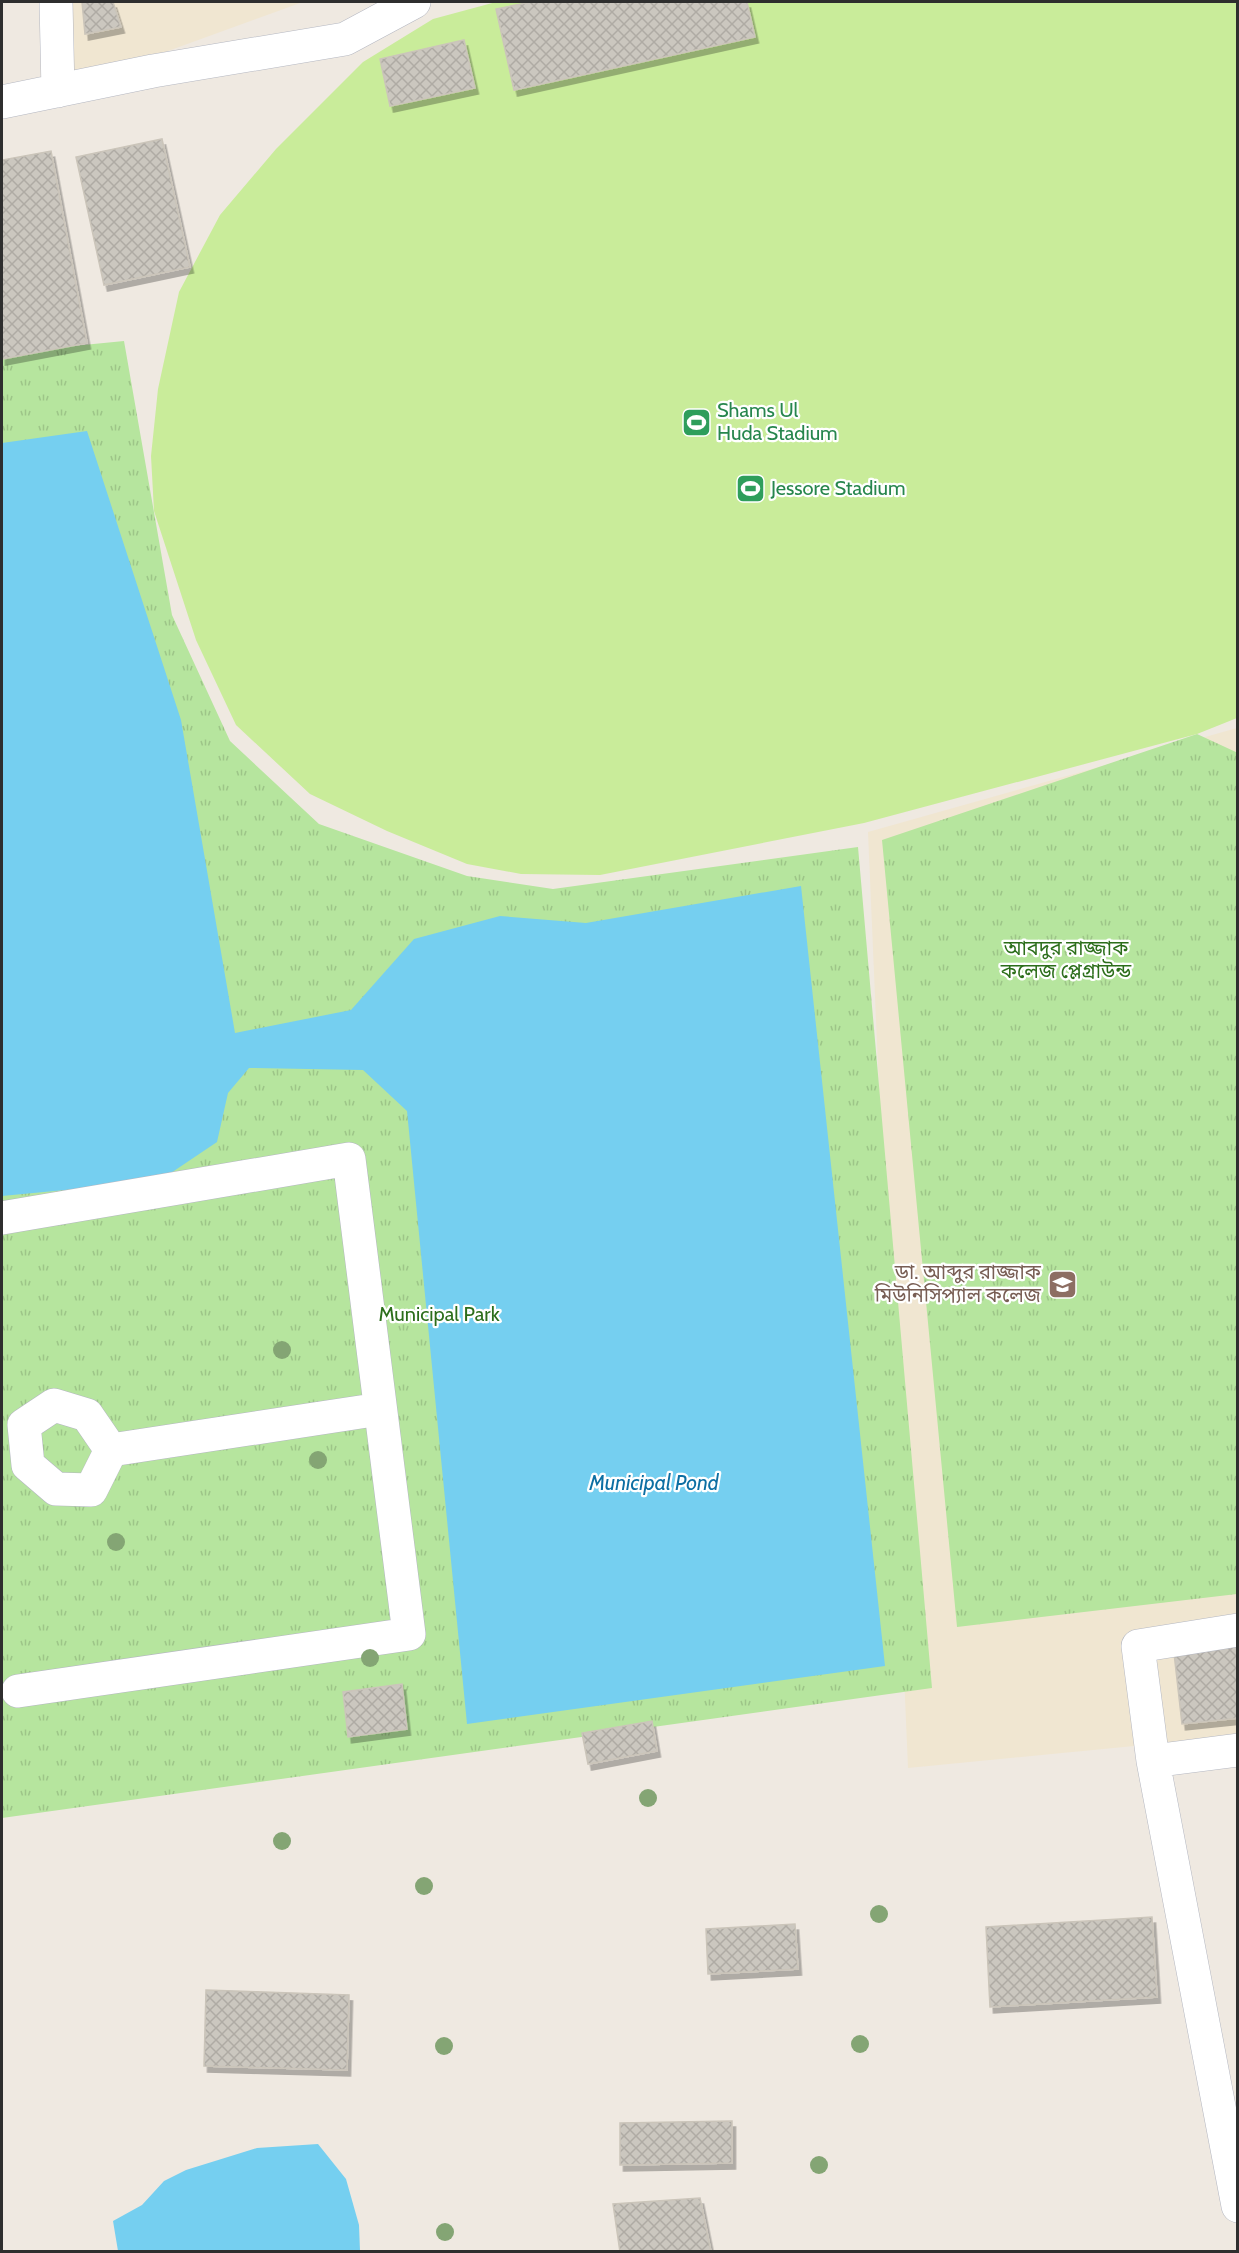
<svg xmlns="http://www.w3.org/2000/svg" width="1239" height="2253" font-family="Cabin,'Noto Sans Bengali',sans-serif">
<style>
.education{fill:#f0e6d1}
.park{fill:url(#park-tufts)}
.pitch{fill:#c9ec9a;fill-rule:evenodd}
.water{fill:#75cff0}
.building{fill:url(#building-cross-hatch);stroke:#cbc5ba;stroke-width:1.5;filter:url(#shadow)}
.lines{fill:none;stroke-linecap:round;stroke-linejoin:round}
.street-casing{stroke:#b4b7c1;stroke-width:34}
.street{stroke:#fff;stroke-width:33}
.tree{fill:#84a574}
.labels{text-anchor:middle;dominant-baseline:central;stroke-width:4.5;stroke-linejoin:round;paint-order:stroke}
.leisure-label{font-size:20px;fill:#27864d;stroke:#fff;text-anchor:start}
.park-label{font-size:20px;fill:#2c6e1b;stroke:#fff}
.education-label{font-size:20px;fill:#785e54;stroke:#fff;text-anchor:end}
.water-label{font-size:21px;font-style:italic;fill:#0d6fa3;stroke:#fff}
</style>
<defs>
<pattern id="park-tufts" width="24" height="20" patternUnits="userSpaceOnUse" patternTransform="scale(1.5)"><rect width="24" height="20" fill="#b6e59e"/><path d="M3 7l-1-3M5 7V3M7 7l1-3M15 17l-1-3M17 17v-4M19 17l1-3" fill="none" stroke="#9dc588"/></pattern>
<pattern id="building-cross-hatch" width="8" height="8" patternUnits="userSpaceOnUse" patternTransform="scale(1.5)"><rect width="8" height="8" fill="#cbc7bf"/><path d="M0 0l8 8M0 8l8-8" fill="none" stroke="#afaba4"/></pattern>
<filter id="shadow"><feDropShadow dx="3.5" dy="6" stdDeviation="0" flood-color="#0004"/></filter>
</defs>
<rect width="100%" height="100%" fill="#efe9e1"/>
<path class="education" d="M59,2H303L58,91Z
M1237,728V1736L908,1768L868,832Z"/>
<path class="park" d="M124,341L172,615L230,741L319,824L467,876L553,889L858,847L932,1688L2,1818V353Z
M1197,734L1238,753L1237,1594L957,1627L882,840Z"/>
<path class="pitch" d="M496,2H531L496,9L514,90L754,37L747,2H1237V718L1197,734L864,823L600,875L521,874L467,864L387,831L310,794L236,725L196,640L154,511L151,456L158,389L179,292L220,215L276,149L363,62L433,19ZM464,40L475,88L390,106L380,59Z"/>
<path class="water" d="M87,431L181,720L235,1033L351,1010L414,939L500,916L586,923L801,886L885,1666L467,1724L407,1111L363,1070L249,1068L228,1093L217,1142L159,1181L2,1196V443Z
M318,2144L346,2179L359,2225L360,2251H118L113,2221L142,2205L164,2181L186,2170L257,2148Z"/>
<path class="building" d="M82,2H113L121,27L85,34Z
M531,2H747L755,37L514,90L496,9Z
M464,40L475,88L390,106L380,59Z
M162,139L190,267L104,285L76,157Z
M51,151L87,343L2,359V160Z
M1238,1645V1718L1182,1724L1174,1653Z
M402,1684L407,1729L348,1737L343,1692Z
M652,1721L657,1751L588,1764L582,1733Z
M1152,1917L1157,1997L990,2007L986,1927Z
M795,1924L798,1969L708,1974L706,1929Z
M206,1990L349,1995L347,2070L204,2066Z
M732,2121V2163L620,2165V2123Z
M700,2198L711,2252H620L613,2204Z"/>
<g class="lines">
<defs>
<path id="street" d="M56,2L58,91
M2,102L153,71L345,39L414,2
M2,1218L349,1159L409,1634L18,1691
M54,1405L87,1415L111,1450L91,1490L56,1489L28,1465L24,1425Z
M111,1450L380,1409
M1238,1750L1153,1761L1238,2206
M1153,1761L1138,1646L1238,1630"/>
</defs>
<use href="#street" class="street-casing"/>
<use href="#street" class="street"/>
</g>
<g class="tree">
<circle cx="282" cy="1350" r="9"/>
<circle cx="318" cy="1460" r="9"/>
<circle cx="116" cy="1542" r="9"/>
<circle cx="370" cy="1658" r="9"/>
<circle cx="648" cy="1798" r="9"/>
<circle cx="282" cy="1841" r="9"/>
<circle cx="424" cy="1886" r="9"/>
<circle cx="879" cy="1914" r="9"/>
<circle cx="860" cy="2044" r="9"/>
<circle cx="444" cy="2046" r="9"/>
<circle cx="819" cy="2165" r="9"/>
<circle cx="445" cy="2232" r="9"/>
</g>
<defs>
<symbol id="stadium-square" viewBox="-11 -11 22 22"><rect x="-9" y="-9" width="18" height="18" rx="4" fill="#2e9e5b" stroke="#fff"/><path d="M0-5a6.5 5 0 1 0 0 10a6.5 5 0 1 0 0-10ZM-3.5-1.8h7v3.6h-7Z" fill="#fff"/></symbol>
<symbol id="university-square" viewBox="-11 -11 22 22"><rect x="-9" y="-9" width="18" height="18" rx="4" fill="#8d6e63" stroke="#fff"/><path d="M0-5L7-2L0 1L-7-2ZM-4 1L0 2.5L4 1V4Q0 6-4 4Z" fill="#fff"/></symbol>
</defs>
<g fill-rule="evenodd">
<use href="#stadium-square" x="680" y="406" width="33" height="33"/>
<use href="#stadium-square" x="734" y="472" width="33" height="33"/>
<use href="#university-square" x="1046" y="1268" width="33" height="33"/>
</g>
<g class="labels">
<g class="leisure-label">
<text x="717" y="410">Shams Ul<tspan x="717" dy="23">Huda Stadium</tspan></text>
<text x="771" y="488">Jessore Stadium</text>
</g>
<g class="park-label">
<text x="1066" y="948">আবদুর রাজ্জাক<tspan x="1066" dy="23">কলেজ প্লেগ্রাউন্ড</tspan></text>
<text x="439" y="1314">Municipal Park</text>
</g>
<g class="education-label">
<text x="1041" y="1272">ডা. আব্দুর রাজ্জাক<tspan x="1041" dy="23">মিউনিসিপ্যাল কলেজ</tspan></text>
</g>
<g class="water-label">
<text x="654" y="1482">Municipal Pond</text>
</g>
</g>
<rect width="1239" height="2253" fill="none" stroke="#2e2e2e" stroke-width="6"/>
</svg>
